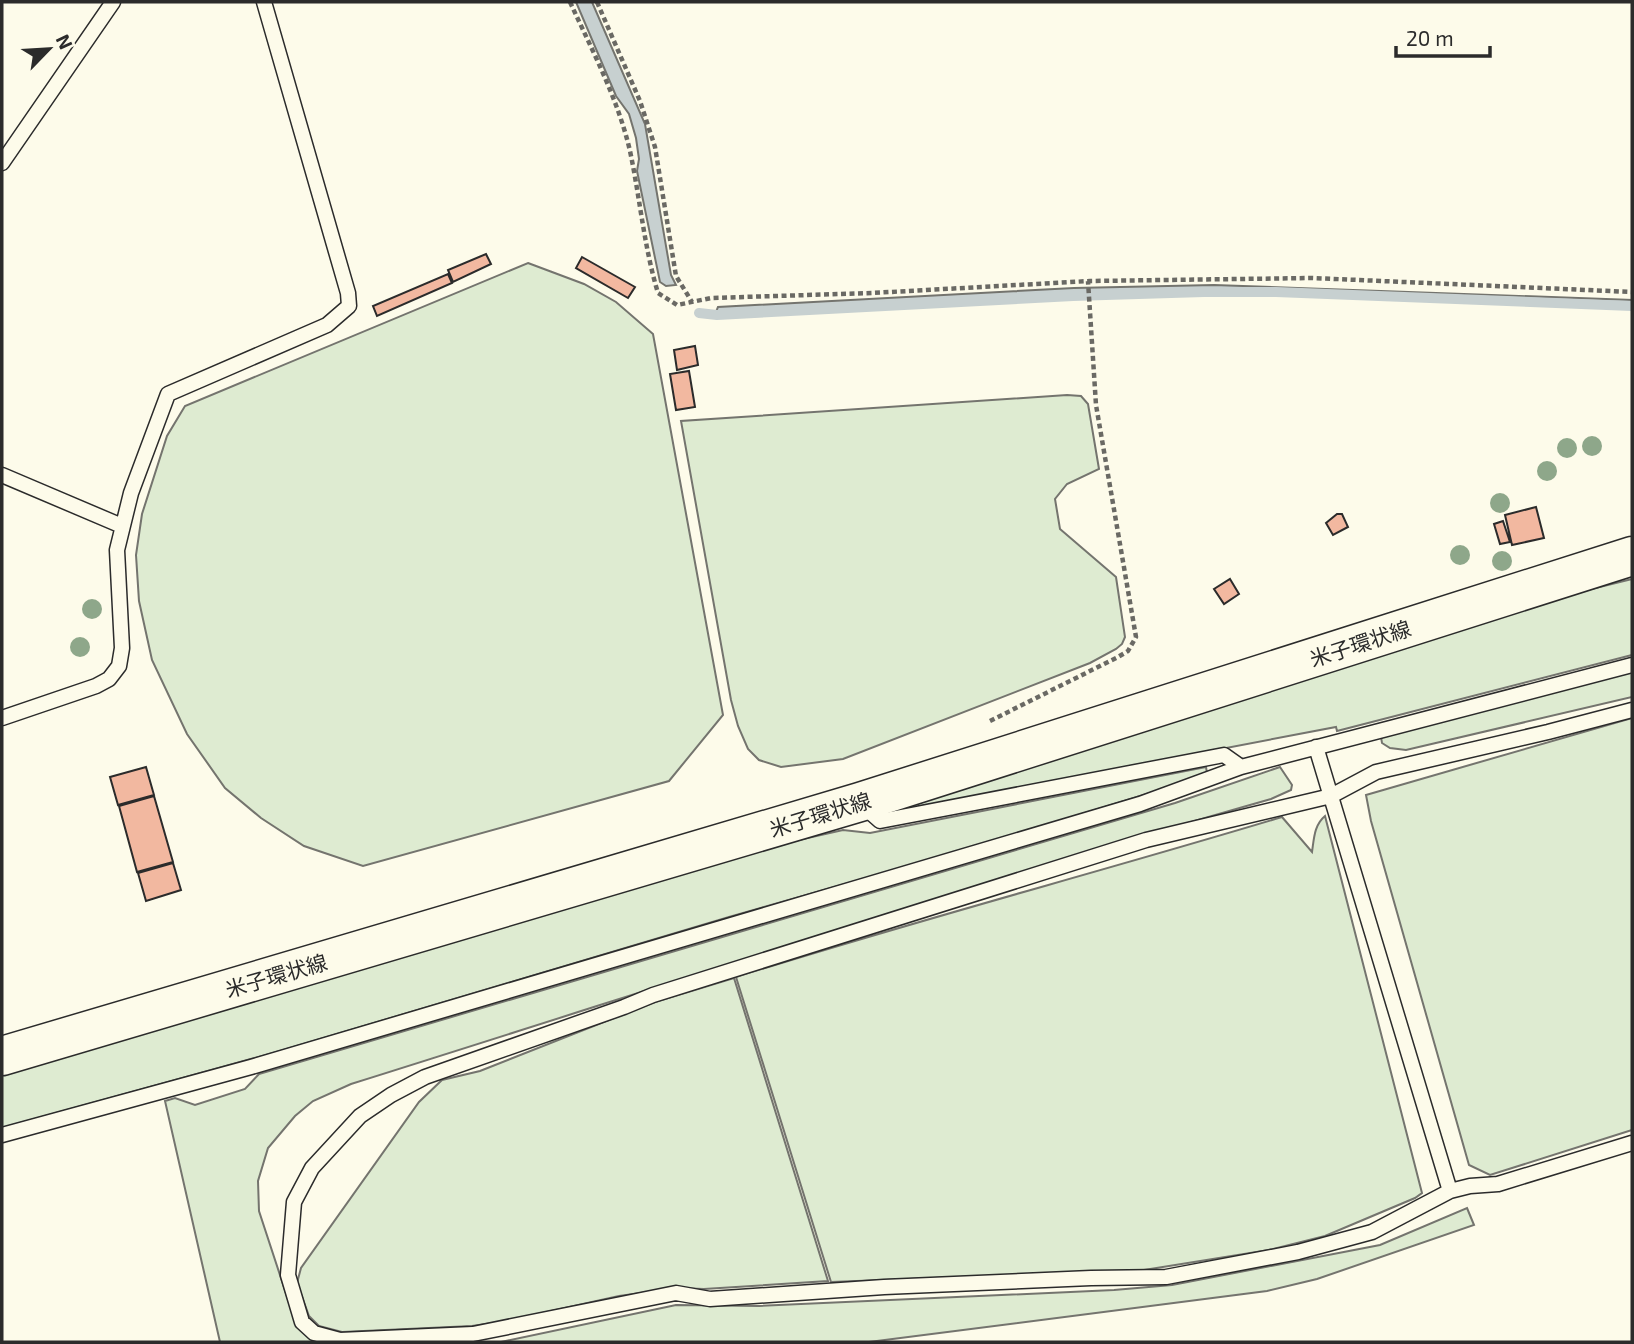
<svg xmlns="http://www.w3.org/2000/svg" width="1634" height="1344" font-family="'Exo 2','Noto Sans JP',sans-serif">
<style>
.green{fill:#deebd1;stroke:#74746e;stroke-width:2}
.water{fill:#c7d0d0;stroke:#74746e;stroke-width:2}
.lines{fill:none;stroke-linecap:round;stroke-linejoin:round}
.stream{stroke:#c7d0d0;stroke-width:10}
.building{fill:#f2b8a0;stroke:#2b2b2b;stroke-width:2}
.service-casing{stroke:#2b2b2b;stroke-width:17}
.secondary-casing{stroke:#2b2b2b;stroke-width:41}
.path{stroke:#6a6964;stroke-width:4.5;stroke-dasharray:5 3.5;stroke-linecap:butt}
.service{stroke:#fdfbea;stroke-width:14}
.secondary{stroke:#fdfbea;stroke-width:38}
.tree{fill:#8ea78a}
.labels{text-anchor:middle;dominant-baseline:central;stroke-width:5;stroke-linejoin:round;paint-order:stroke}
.street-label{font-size:21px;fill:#2b2b2b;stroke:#fdfbea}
</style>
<rect width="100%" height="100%" fill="#fdfbea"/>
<path class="green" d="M528,263L584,284L616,302L653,334L723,715L669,781L363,866L304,846L261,818L225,788L187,734L152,660L139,601L136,555L142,514L167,436L185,406Z
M1067,395L1081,396L1088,404L1099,469L1067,484L1055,499L1060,529L1116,577L1125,637L1122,644L1116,649L1090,663L843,759L781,767L759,760L748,749L738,726L731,700L681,421Z
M1632,579V655L1337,731L1336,727L891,812L1491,614Z
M1632,671V697L1406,750L1390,748L1382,743L1381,737Z
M1632,718V1130L1490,1175L1469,1165L1371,821L1366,795Z
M1206,767L1207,773L1205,776L972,848L729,917L280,1051L2,1128V1073L772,846L843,830L870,833Z
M1280,767L1292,785L1291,790L1271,799C962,887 657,988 351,1084L313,1101L295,1116L268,1148L258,1181L259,1211L297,1327L316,1342H220L165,1101L175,1098L195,1105L245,1089L259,1074L1175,803Z
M1325,816L1422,1193L1415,1198L1325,1236L1269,1250L1144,1270L831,1282L736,977C917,920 1100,872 1282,817L1312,852C1314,839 1314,825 1325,816Z
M734,978L828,1281L704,1289L677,1288L619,1296L506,1321L472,1326L342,1332L319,1326L309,1316L297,1283L301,1268L419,1102L442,1080L480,1071L652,1003Z
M1467,1208L1474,1225L1317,1279L1267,1291L869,1342H501L676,1305L759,1306L1114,1290L1172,1285L1380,1245Z"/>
<path class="water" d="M576,2H592L645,124L671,275L676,285L666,286L660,282L637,171L639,159L636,138L629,114L616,96Z
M1214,285L1632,300V303L1265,289L1146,291L716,312L718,307L1074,288Z"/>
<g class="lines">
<path class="stream" d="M699,313L717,315L1073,296L1204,292H1276L1632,306"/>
</g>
<path class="building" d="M486,254L491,264L453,282L448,270Z
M582,257L635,287L628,298L576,268Z
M448,274L452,283L377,316L373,306Z
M695,346L698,365L677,370L674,350Z
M689,371L695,407L676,410L670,374Z
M1536,507L1544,538L1512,545L1505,515Z
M1337,514H1342L1348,527L1333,535L1326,523Z
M1503,521L1510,542L1500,544L1494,524Z
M1230,579L1239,594L1224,604L1214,589Z
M146,767L154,795L118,805L110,777Z
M154,796L173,862L137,872L119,806Z
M173,863L181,890L146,901L138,873Z"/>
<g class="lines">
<defs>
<path id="service" d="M2,163L113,2
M2,475L122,526
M1632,710L1548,732L1376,772L1331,796L1146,840L653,995L624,1007L425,1077L391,1095L360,1116L312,1168L294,1202L288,1275L302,1322L314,1333L340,1340L473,1334L676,1293L710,1299L884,1287L1091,1278L1166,1277L1298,1252L1372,1232L1450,1191L1470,1186L1498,1184L1632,1143
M2,718L96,686L109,679L119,666L122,648L117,550L131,493L168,394L327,325L349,306L348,293L264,2
M1316,747L1450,1191
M863,806L880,821L1224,755L1241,767
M2,1135L251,1067L1140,804L1241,767L1632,665"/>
<path id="secondary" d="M2,1056L860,802L1632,556"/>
</defs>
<use href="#service" class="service-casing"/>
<use href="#secondary" class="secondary-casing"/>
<path class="path" d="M570,2C592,50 618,99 630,151C640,198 644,247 658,293L677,305L711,298L872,293L1090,281L1313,278L1632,292
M597,2L640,101L655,147L676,276L692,302
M990,721L1118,657L1128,651L1136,637L1096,405L1088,281"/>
<use href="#service" class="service"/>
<use href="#secondary" class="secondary"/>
</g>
<g class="tree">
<circle cx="1592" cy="446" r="10"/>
<circle cx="1567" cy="448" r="10"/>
<circle cx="1547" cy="471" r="10"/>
<circle cx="1500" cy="503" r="10"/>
<circle cx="1460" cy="555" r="10"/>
<circle cx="1502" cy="561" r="10"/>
<circle cx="92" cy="609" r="10"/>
<circle cx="80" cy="647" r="10"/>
</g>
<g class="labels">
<g class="street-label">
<text transform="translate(1360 643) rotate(-18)">米子環状線</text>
<text transform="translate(820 814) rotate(-17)">米子環状線</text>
<text transform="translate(276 975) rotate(-16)">米子環状線</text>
</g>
</g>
<rect width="1634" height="1344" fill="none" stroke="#2b2b2b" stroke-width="7"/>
<g transform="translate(49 49) rotate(65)" stroke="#fdfbea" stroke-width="5" paint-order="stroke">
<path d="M0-5L12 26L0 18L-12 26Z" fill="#2b2b2b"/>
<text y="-10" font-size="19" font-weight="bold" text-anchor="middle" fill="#2b2b2b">N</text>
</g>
<path d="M1396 46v10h94v-10" fill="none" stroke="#2b2b2b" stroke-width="3.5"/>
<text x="1406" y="46" font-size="21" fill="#2b2b2b" stroke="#fdfbea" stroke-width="5" paint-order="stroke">20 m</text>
</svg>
